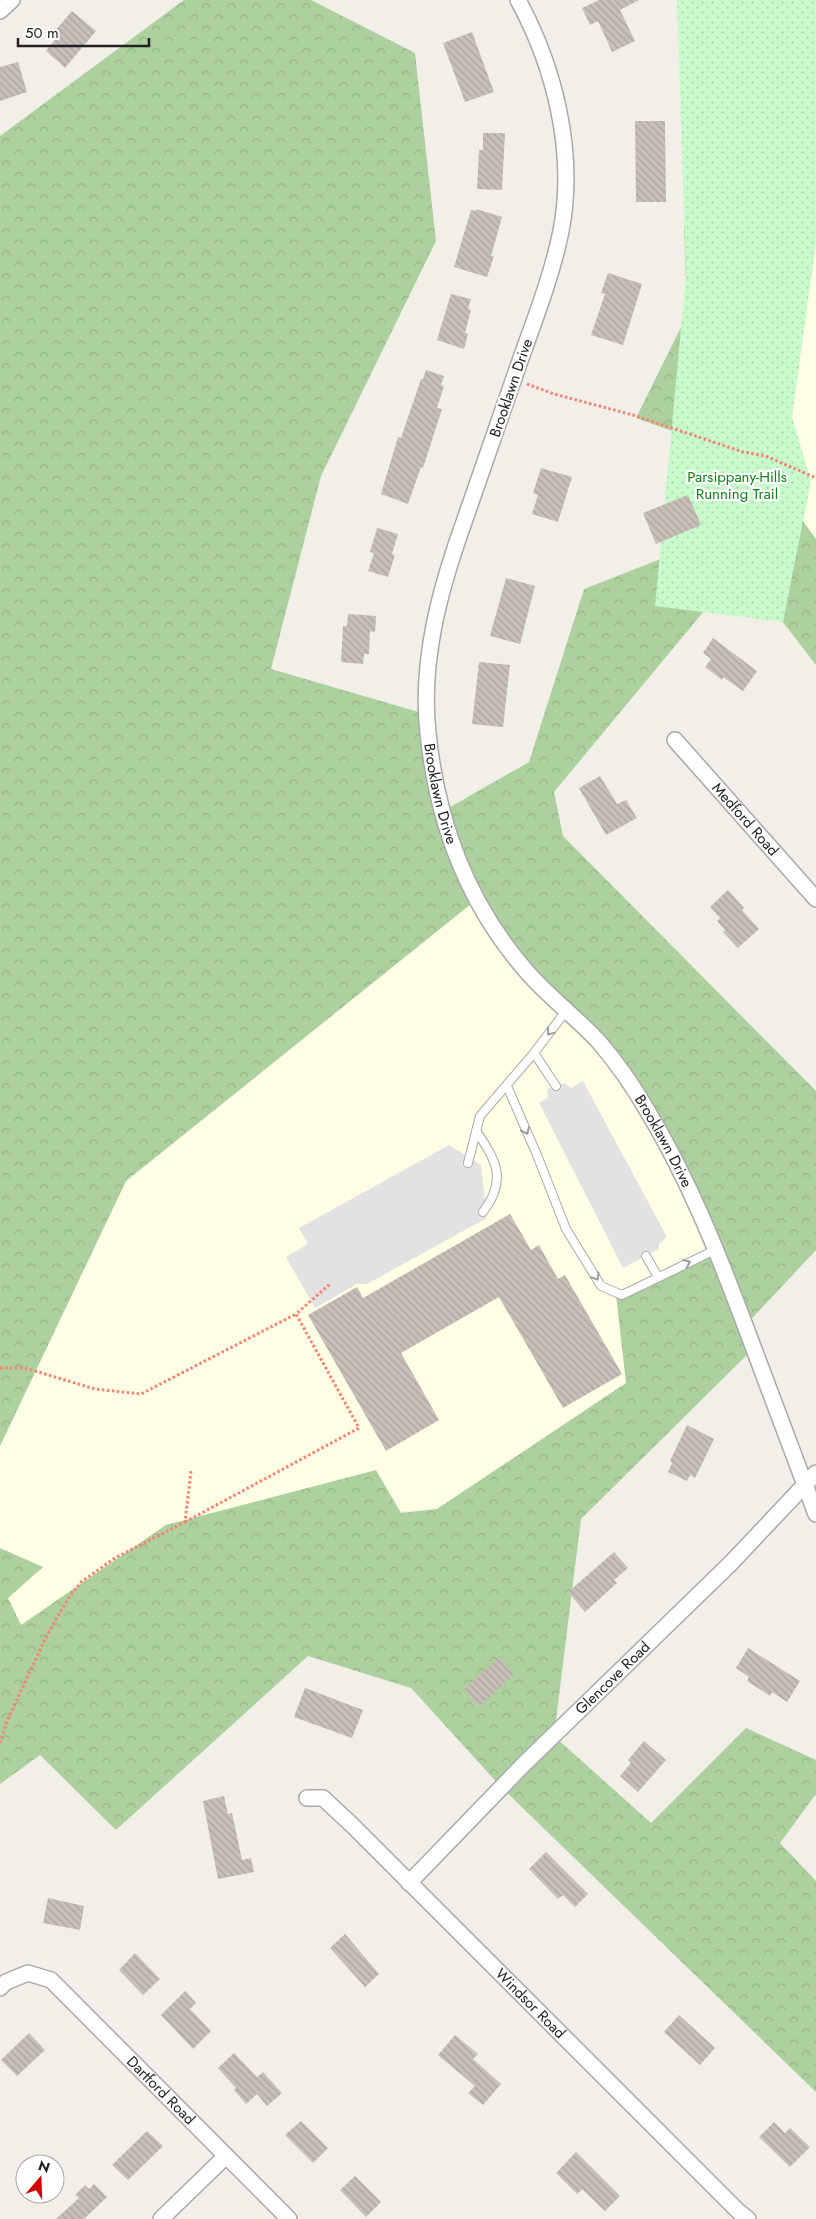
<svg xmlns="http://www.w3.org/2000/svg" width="816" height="2219" font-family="Jost,sans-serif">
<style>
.education{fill:#ffffe5}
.forest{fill:url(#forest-crowns)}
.park{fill:url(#park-dots)}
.parking{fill:#e2e2e2}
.building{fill:url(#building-back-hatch)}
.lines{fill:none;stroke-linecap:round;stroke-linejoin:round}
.service-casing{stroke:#a9a9a9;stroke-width:10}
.minor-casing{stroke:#a9a9a9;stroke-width:18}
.path{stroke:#fa8072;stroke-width:3;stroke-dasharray:2.5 2.5;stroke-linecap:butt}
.service{stroke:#fff;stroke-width:8}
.minor{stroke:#fff;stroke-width:15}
.oneway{stroke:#9c9c9c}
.labels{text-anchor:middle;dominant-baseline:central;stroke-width:4.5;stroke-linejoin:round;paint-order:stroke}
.street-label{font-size:15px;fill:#222;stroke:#fff}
.park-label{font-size:15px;fill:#0c8416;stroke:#fff}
</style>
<defs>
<pattern id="forest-crowns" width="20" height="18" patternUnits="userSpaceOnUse" patternTransform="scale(1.25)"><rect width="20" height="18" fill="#add19e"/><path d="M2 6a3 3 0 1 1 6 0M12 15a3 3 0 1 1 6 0" fill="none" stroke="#95b388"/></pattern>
<pattern id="park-dots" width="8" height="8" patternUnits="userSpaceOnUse" patternTransform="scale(1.25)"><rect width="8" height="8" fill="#c8facc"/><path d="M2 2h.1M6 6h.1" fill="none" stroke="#acd6af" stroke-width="1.8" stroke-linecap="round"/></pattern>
<pattern id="building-back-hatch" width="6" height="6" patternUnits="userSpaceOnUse" patternTransform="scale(1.25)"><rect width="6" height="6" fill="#c7bfb8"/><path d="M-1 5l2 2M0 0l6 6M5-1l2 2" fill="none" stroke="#aba49e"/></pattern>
</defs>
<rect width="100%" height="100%" fill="#f2efe9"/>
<path class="education" d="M816,0V539L760,462Z
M476,900L651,1111L712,1250L616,1294L626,1383L437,1509L166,1525L21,1626L8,1598L42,1567L0,1548V1446L126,1181Z"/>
<path class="forest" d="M184,0H311L415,53L436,241L321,476L271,669L429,715L445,810L529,762L584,589L750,524L731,452L636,418L687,315L684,226L741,224L760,462L816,539V665L759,591L714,599L554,792L563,836L816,1091V1250L742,1329L752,1350L581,1519L554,1736L651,1823L746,1728L816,1760V1794L780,1843L816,1881V2092L502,1788L411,1688L308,1656L116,1830L40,1755L0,1784V1548L43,1567L8,1598L21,1625L166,1525L376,1470L401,1513L437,1509L626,1383L616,1294L712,1250L651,1111L476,900L126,1181L0,1446V136Z"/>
<path class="park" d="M677,0H816V243L792,417L811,481L783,622L655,606L686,275Z"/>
<path class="parking" d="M583,1081L667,1237L659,1244V1249L623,1268L539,1103L548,1098L547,1089L565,1083L571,1088Z
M449,1145L481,1165L487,1218L367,1284H357L315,1308L286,1257L308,1244L299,1228Z"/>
<path class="building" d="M599,0H639L620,10L635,41L612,52L598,21L590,25L582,8Z
M72,11L96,31L65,68L46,51L58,36L54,32Z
M472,32L494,92L465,102L443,43Z
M18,62L27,92L0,101V67Z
M635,121H665L666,202H636Z
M483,133H505L502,190L477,189L479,150H483Z
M476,209L502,217L491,256H494L487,277L454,267L471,210L476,211Z
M608,273L642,284L623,345L591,335L605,294L601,293Z
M451,294L471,299L468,309L471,310L465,333L468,334L464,349L437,340Z
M426,370L444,376L441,385L444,386L437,408L442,409L423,468L421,467L408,504L381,494L398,437L401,438L421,379H423Z
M541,468L572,477L558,522L532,514L538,495L533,493Z
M688,495L701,525L656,544L643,513Z
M377,528L398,534L392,554L395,555L388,577L368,571L374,553L370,552Z
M506,578L535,586L520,644L490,636Z
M348,614L376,616L375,632L370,631L369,654H364L363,664L341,662L343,626H347Z
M713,638L757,671L743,691L723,677L722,680L705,667L711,659L703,653Z
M479,662L510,665L503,727L472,724Z
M600,776L617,804L626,800L637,818L606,835L579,788Z
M728,890L744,908L742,910L759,929L738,948L723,932L725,930L717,921L720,918L710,907Z
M510,1214L531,1250L539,1245L558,1279L565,1275L622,1374L563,1408L499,1297L401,1353L439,1420L386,1451L308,1315L357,1287L363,1298Z
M687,1425L714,1439L695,1478L690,1475L687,1481L668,1472L672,1463L670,1461Z
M614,1552L628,1568L614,1580L617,1583L585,1612L568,1592Z
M748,1648L800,1681L787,1702L772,1692L770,1696L747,1681L749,1677L736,1668Z
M499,1657L514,1674L479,1707L464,1689Z
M305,1688L363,1710L352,1738L294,1717Z
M644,1741L666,1760L638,1792L620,1776L631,1763L628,1760Z
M224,1796L228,1814L232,1813L242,1860L251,1858L254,1872L218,1879L203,1801Z
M546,1852L588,1894L575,1907L563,1895L558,1899L529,1869Z
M48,1898L84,1906L80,1930L43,1923Z
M345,1934L379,1974L365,1987L330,1948Z
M135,1953L160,1979L143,1995L119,1970Z
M185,1991L196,2003L190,2009L211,2031L193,2049L161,2015Z
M679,2015L715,2048L700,2065L664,2032Z
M29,2033L45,2050L17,2076L1,2060Z
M455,2035L478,2054L473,2059L501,2084L483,2105L468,2093L475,2086L438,2055Z
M234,2053L257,2077L263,2072L282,2093L267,2106L257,2094L246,2104L234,2090L236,2088L218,2068Z
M301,2121L328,2148L313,2163L285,2135Z
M774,2122L785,2133L790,2128L810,2147L790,2167L759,2137Z
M147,2131L163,2146L128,2180L112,2165Z
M576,2152L620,2196L605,2211L582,2189L577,2194L556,2173Z
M355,2176L381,2202L366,2217L340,2190Z
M94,2184L107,2197L84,2219H56L79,2198L75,2195L85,2185L89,2189Z"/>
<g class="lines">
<defs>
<path id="service" d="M534,1053L556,1086
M507,1086L537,1155L566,1229L601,1286L622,1295L715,1250
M476,1131C497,1160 507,1181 483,1212
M468,1163L480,1116L534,1053L566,1011
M646,1256L658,1277"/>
<g id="minor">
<path id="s1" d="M518,0C555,68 576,153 561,231C552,275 536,316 521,358C502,413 483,467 464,522C440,589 420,661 428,733C437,822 468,905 528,973C550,998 577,1018 599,1042C617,1063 633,1086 647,1110C690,1181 720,1258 749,1336C771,1395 794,1455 816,1514"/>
<path d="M0,11L12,0"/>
<path id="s2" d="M675,740L816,899"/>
<path id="s3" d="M307,1798H323L352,1825L739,2212L748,2219"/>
<path id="s4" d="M409,1883L523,1765L731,1563L816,1473"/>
<path id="s5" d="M0,1988L6,1982L28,1973L51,1980L289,2219"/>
<path d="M161,2219L226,2156"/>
</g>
</defs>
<use href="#service" class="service-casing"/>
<use href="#minor" class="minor-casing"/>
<path class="path" d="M527,384L554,394L633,415L743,452L766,456L816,478
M0,1368H25L95,1389L141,1394L296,1314
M185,1522L359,1428L296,1314L331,1283
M0,1743L7,1721L47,1635L68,1599L81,1582L115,1558L185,1522L191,1471"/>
<use href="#service" class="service"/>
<use href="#minor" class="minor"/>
</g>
<defs><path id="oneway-chevron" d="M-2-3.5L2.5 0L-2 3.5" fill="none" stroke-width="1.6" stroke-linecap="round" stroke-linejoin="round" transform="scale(1.25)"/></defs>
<g class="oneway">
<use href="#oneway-chevron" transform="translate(550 1032) rotate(127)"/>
<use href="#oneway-chevron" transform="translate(526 1131) rotate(66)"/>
<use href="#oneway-chevron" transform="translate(687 1263) rotate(-25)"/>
<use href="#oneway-chevron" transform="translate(596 1277) rotate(58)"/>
</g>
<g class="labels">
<g class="street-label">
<text transform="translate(511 388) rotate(-71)">Brooklawn Drive</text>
<text stroke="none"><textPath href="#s1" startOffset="824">Brooklawn Drive</textPath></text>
<text stroke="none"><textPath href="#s2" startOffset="106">Medford Road</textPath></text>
<text stroke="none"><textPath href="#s1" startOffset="1244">Brooklawn Drive</textPath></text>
<text stroke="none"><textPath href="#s4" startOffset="289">Glencove Road</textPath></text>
<text stroke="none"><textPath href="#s3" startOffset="308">Windsor Road</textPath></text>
<text stroke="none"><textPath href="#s5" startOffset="212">Dartford Road</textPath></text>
</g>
<g class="park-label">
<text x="737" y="477">Parsippany-Hills<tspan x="737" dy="17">Running Trail</tspan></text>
</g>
</g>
<g transform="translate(40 2179) rotate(19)"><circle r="24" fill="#ffffff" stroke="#a7a7a7"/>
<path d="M0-4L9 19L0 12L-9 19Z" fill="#d40000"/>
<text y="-8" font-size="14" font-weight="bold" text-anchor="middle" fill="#222222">N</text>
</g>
<path d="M18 38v8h131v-8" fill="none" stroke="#222222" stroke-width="2.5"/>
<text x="25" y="38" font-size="15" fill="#222222" stroke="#ffffff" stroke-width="4" paint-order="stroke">50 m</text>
</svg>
